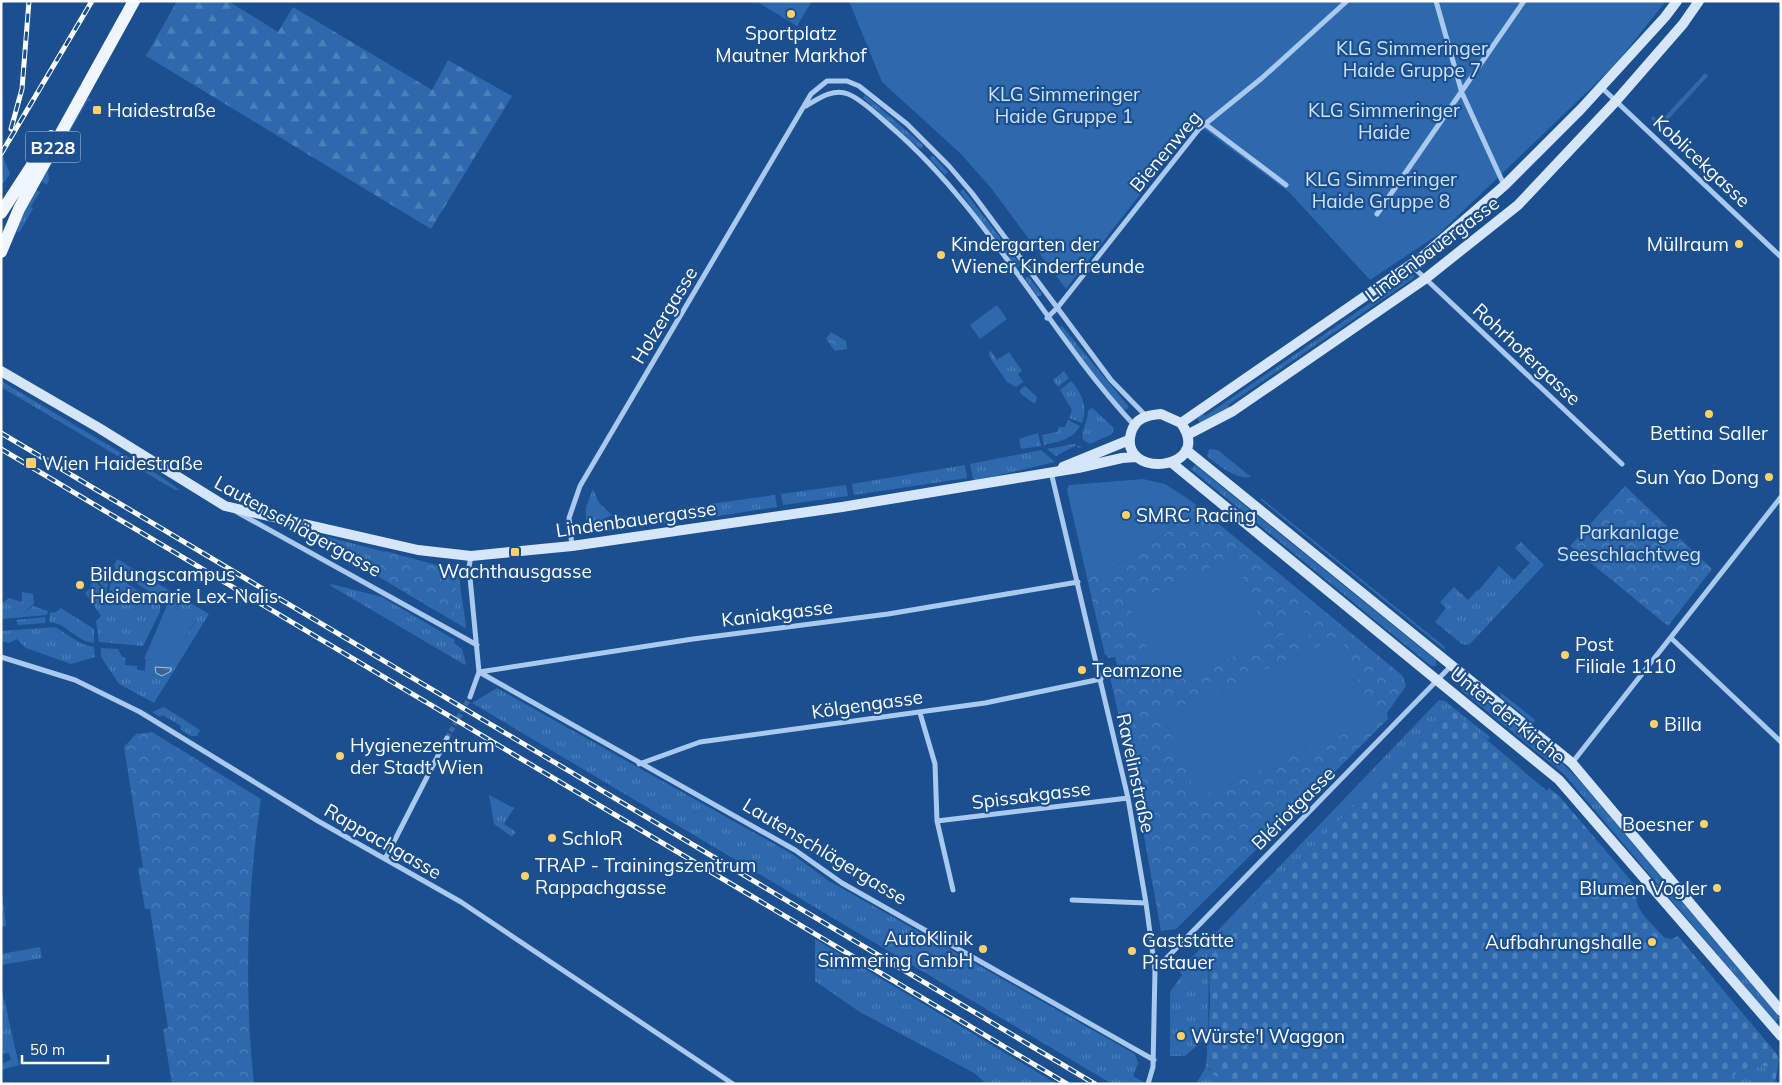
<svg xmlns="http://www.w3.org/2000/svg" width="1782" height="1085" font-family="Mulish,sans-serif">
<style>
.grass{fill:url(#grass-tufts)}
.forest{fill:url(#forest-firs)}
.cemetery{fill:url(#cemetery-stones)}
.park{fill:url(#park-crowns)}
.garden{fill:#2e69ad}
.water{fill:url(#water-ripples);stroke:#9cc4f0}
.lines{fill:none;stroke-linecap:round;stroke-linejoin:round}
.street-tunnel{stroke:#3d69a0;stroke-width:5;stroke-dasharray:5 2.5;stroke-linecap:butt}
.street{stroke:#a9c9ee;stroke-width:5}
.secondary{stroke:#d6e6fa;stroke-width:10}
.primary{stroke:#f0f6ff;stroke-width:12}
.rail-casing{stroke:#fff;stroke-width:5}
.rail{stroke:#1b4f8f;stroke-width:3;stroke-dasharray:9;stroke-linecap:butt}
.poi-dot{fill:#ffd166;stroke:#1b4f8f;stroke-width:2}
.labels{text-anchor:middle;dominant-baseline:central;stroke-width:4.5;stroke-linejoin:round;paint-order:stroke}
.shield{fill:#1b4f8f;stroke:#bbcadd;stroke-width:1}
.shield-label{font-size:18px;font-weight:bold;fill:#fff}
.poi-label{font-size:19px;fill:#fff;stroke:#1b4f8f;text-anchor:start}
.park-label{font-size:19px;fill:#cfe3fa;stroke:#1b4f8f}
.street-label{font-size:19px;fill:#fff;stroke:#1b4f8f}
</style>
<defs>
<pattern id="grass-tufts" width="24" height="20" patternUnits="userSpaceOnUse" patternTransform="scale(1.25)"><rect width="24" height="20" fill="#2e69ad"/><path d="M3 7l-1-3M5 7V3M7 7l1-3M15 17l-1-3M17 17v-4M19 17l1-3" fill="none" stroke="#4d80b9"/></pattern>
<pattern id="forest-firs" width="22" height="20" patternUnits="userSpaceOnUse" patternTransform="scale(1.25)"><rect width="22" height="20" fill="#2e69ad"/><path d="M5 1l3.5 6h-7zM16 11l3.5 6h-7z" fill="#4d80b9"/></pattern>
<pattern id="cemetery-stones" width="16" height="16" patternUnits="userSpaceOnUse" patternTransform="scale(1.25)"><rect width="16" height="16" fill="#2e69ad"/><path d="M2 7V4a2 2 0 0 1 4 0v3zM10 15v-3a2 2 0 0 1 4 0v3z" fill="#4d80b9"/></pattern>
<pattern id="park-crowns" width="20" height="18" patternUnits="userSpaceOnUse" patternTransform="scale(1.25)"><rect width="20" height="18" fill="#2e69ad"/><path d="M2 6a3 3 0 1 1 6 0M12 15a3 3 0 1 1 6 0" fill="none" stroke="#4d80b9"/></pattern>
<pattern id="water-ripples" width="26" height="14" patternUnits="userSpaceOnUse" patternTransform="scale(1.25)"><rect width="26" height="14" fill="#3c6290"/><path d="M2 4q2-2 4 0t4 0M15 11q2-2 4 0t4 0" fill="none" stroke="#597aa1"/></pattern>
</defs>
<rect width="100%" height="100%" fill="#1b4f8f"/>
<path class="grass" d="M1705,73L1708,76L1663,125L1667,130L1665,133L1651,119L1653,116L1660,122Z
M865,95L923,145L922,148H919L863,98Z
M90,98L91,102L88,100L62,145L64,148L60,160L55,158L48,170L49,180L47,185L39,180L86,99Z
M933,156L948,172L945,175L931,160L930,157Z
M3,157L10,174L1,186V160Z
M35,189L40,192L31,206L33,209L19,233L16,231Z
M963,189L1020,264L1019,267H1016L960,192Z
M1412,274L1414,275V278L1228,405L1229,408L1200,423L1197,418L1203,414L1205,416Z
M1026,277H1029L1041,293V296H1037L1026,280Z
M1061,325L1129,407L1124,411C1100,385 1079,358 1060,328Z
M990,350L997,360L1009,352L1022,371L1018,374L1023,382L1016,387L1007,382L989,356Z
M1064,371L1069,378L1058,387L1053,380Z
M1,381L160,476L180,490H175L1,387Z
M1071,381C1082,393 1088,407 1082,423L1069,418L1072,410L1060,390Z
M1025,386L1037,397L1036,402L1033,403L1020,393V390Z
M1092,408L1114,428L1112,434L1090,444L1083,440C1081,430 1088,421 1088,411Z
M1068,420L1080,426C1072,440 1060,441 1044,445L1042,435L1057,432L1059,427H1065Z
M1038,433L1041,446L1021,449L1019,439Z
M1074,444L1082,447L1078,448L1077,445L1056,456L1047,449Z
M1209,449L1218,450L1251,477C1236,480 1218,465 1207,456Z
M1041,450L1055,462L975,481L973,479L970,464Z
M965,465L967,478L854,495L852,484Z
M1195,465L1436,660V666H1431L1191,469Z
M846,485L848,496L783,505L781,494Z
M593,489L599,503L612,515L586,527V507Z
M775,495L777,507L712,517L710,504Z
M1261,498L1445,647V650L1261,500Z
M705,505L707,517L596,533L595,527L622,517Z
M301,530L458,571L466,626L465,628L357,564L360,558L345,549L342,555Z
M1521,542L1544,565L1471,643L1468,645L1462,644L1435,622L1446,608L1440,602L1454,587L1468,600L1477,590L1478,591L1499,566L1514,580L1530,563L1515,548Z
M117,559L209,614L154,703L119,684L101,657V648L118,649L122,657L126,658L125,665L137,666V670L145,671L146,659L171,660L196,621L117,571L114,565Z
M97,564L160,605V612L143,646L99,642L96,621L101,616L85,593L90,588L92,580L100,586L104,597H108L111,581L106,576L109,581L105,595L102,585L93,578L94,572L97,571L95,570Z
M331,584L382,597L455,640L454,643L462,649L466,663L465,665L331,586Z
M9,598L22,602L23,613L33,606L48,611L47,615L1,619V604Z
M61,608L94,629V643C77,642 67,623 49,622L50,612L54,613Z
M46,617L45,623L18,625L16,620Z
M55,627L82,644L94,647L95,657L71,664L26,648L17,639L9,643L1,641V631Z
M1465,685L1564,765L1580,781L1780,1018L1775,1022L1564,774L1461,690Z
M497,688L792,854L829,881L1135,1054L1138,1063L1133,1076L1146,1084H1112L472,703Z
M1500,692L1535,720L1533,723L1501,697Z
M1439,700L1445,701L1490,737L1488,740L1451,711L1209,949L1208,1036L1185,1056H1170V992L1182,975L1179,971Z
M164,707L200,730L197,736H191L180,729L181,726L163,715L160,717L152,712Z
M489,795L514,808L504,824L516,832L512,837L494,824Z
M1,885L6,926L1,927Z
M815,939L1057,1084H987L974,1073L860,1012L815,981Z
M40,947L42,958L1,965V954Z
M1,986L19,1065L1,1070V1064L11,1060L9,1053L1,1054Z
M1753,1065L1770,1067L1767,1084H1734V1075Z
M1206,1067L1225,1081L1227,1077L1237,1084H1196Z"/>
<path class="forest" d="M177,1H228L278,32L293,7L432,90L448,60L512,96L431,229L146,56Z"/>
<path class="cemetery" d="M1452,710L1547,791L1549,788L1560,797L1639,890C1628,906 1655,926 1665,938L1672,939L1678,936L1776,1053L1779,1059L1775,1084H1767L1770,1067L1753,1065L1734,1075V1084H1237L1227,1077L1225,1082L1211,1073L1212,1070L1206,1067L1210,1005L1209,949Z"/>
<path class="park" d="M831,332L846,341L847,349L835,351L826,339Z
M1625,486L1712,569L1668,626L1570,546Z
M1190,500L1403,676L1406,686L1387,713L1388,719L1176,929L1161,931L1135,786L1109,673L1111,672L1110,667L1117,665L1115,657L1108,658L1107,655H1105L1087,578L1113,568L1169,531Z
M385,551L458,571L453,620L377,575Z
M22,592L33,594L34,604L23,613L18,608L22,602Z
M152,732L261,799C247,893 244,989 254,1084H172L163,1029L168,1028L150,909H145L138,868L143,867L124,747L136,734Z"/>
<path class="garden" d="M756,1H812L797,26Z
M849,1H1666L1615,65L1439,234L1370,280L1290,193L1204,129L1193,127L1066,289L991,188L961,154L882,82Z
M997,305L1007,319L980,339L970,325Z
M1143,479L1165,484L1190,500L1169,531L1113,568L1087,578L1067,490L1069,485Z
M1234,557L1270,640L1164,687L1128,604Z
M168,603L196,620L171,661L144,659Z
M1302,609L1313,634L1288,645L1277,620Z
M1340,637L1376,720L1198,797L1162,714Z"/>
<path class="water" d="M155,667L171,668V671L162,676L156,673Z"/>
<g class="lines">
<path class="street-tunnel" d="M447,738L470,697"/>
<path class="street" d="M1436,1L1462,93L1504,185
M1601,87L1781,257
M806,106C818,99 833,88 848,94C863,100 878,116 890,126C989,211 1046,330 1134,425
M1205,124L1286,185
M1377,214L1524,1
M1411,265L1622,464
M1047,318L1058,307L1199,129L1262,78L1347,1
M1051,472L1128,798L1146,903L1155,970L1153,1067L1148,1084
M237,512L477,645
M572,546L569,518L580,486L811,94L827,81H847L859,86L907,124L949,166L972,193L1111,380L1146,416
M1671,638L1781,742
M1,657L75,680L140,712L318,821L461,902L733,1084
M479,672L795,850L842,883L1154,1060
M479,672L693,639L888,614L1078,582
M470,697L479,672L469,567L471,556
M920,713L935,764L937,821L953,890
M1572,763L1781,497
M639,764L700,742L985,703L1101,679
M937,821L1128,798
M385,859L447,738
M1072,900L1146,903
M1155,970L1451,666"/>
<path class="secondary" d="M1,371L99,428L225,506L418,550L471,556L572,546L842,507L1078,468L1122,458L1137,457
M1161,414L1181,423C1215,471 1118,480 1131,433C1135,418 1147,415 1161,414Z
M1181,423L1422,257L1505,185L1581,109L1665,17L1677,1
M1187,435L1233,411L1425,279L1518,205L1616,101L1683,24L1699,1
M1186,450L1572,763L1781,1011
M1172,463L1559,780L1781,1036
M1063,467L1129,440"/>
<path class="primary" d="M1,213L51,136
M1,252L19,209L134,1"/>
<defs>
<path id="rail" d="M11,129L22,89L29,1
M1,154L92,1
M1,433L1095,1084
M1,449L1067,1084"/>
</defs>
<use href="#rail" class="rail-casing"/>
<use href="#rail" class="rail"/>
</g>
<g class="poi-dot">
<circle cx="791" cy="14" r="5"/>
<rect x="92" y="105" width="10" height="10" rx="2.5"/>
<circle cx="1739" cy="244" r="5"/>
<circle cx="941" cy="255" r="5"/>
<circle cx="1709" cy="414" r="5"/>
<rect x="25" y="457" width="12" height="12" rx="2.5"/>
<circle cx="1769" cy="477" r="5"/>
<circle cx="1126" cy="515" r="5"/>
<rect x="510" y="547" width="10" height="10" rx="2.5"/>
<circle cx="80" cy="585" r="5"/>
<circle cx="1565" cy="655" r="5"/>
<circle cx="1082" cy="670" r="5"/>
<circle cx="1654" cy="724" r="5"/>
<circle cx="340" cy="756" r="5"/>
<circle cx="1704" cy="824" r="5"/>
<circle cx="552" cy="838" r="5"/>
<circle cx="525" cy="876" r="5"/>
<circle cx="1717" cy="888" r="5"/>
<circle cx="1652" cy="942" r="5"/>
<circle cx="983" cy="949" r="5"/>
<circle cx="1132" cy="951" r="5"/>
<circle cx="1181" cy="1036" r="5"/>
</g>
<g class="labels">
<rect class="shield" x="25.5" y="131.5" width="55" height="31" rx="4"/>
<g class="shield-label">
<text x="53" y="147">B228</text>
</g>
<g class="poi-label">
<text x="791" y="33" text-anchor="middle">Sportplatz<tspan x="791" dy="22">Mautner Markhof</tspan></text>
<text x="107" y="110">Haidestraße</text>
<text x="951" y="244">Kindergarten der<tspan x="951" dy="22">Wiener Kinderfreunde</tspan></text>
<text x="1729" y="244" text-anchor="end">Müllraum</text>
<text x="1709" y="433" text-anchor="middle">Bettina Saller</text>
<text x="42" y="463">Wien Haidestraße</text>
<text x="1759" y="477" text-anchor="end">Sun Yao Dong</text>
<text x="1136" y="515">SMRC Racing</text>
<text x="515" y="571" text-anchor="middle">Wachthausgasse</text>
<text x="90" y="574">Bildungscampus<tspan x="90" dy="22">Heidemarie Lex-Nalis</tspan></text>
<text x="1575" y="644">Post<tspan x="1575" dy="22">Filiale 1110</tspan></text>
<text x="1092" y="670">Teamzone</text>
<text x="1664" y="724">Billa</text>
<text x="350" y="745">Hygienezentrum<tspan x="350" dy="22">der Stadt Wien</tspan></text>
<text x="1694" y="824" text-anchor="end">Boesner</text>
<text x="562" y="838">SchloR</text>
<text x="535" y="865">TRAP - Trainingszentrum<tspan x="535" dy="22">Rappachgasse</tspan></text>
<text x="1707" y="888" text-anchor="end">Blumen Vogler</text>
<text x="973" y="938" text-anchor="end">AutoKlinik<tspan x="973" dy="22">Simmering GmbH</tspan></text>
<text x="1142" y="940">Gaststätte<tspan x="1142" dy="22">Pistauer</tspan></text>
<text x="1642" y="942" text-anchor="end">Aufbahrungshalle</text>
<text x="1191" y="1036">Würste'l Waggon</text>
</g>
<g class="park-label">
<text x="1412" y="48">KLG Simmeringer<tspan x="1412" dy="22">Haide Gruppe 7</tspan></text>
<text x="1064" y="94">KLG Simmeringer<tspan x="1064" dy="22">Haide Gruppe 1</tspan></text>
<text x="1384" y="110">KLG Simmeringer<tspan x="1384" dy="22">Haide</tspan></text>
<text x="1381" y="179">KLG Simmeringer<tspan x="1381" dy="22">Haide Gruppe 8</tspan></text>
<text x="1629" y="532">Parkanlage<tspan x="1629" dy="22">Seeschlachtweg</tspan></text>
</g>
<g class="street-label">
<text transform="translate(1165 151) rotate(-50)">Bienenweg</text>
<text transform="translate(1702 161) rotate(43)">Koblicekgasse</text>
<text transform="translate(1432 249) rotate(-37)">Lindenbauergasse</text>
<text transform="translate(664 315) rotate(-59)">Holzergasse</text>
<text transform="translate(1527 354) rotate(43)">Rohrhofergasse</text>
<text transform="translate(636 519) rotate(-8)">Lindenbauergasse</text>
<text transform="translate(298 526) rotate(29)">Lautenschlägergasse</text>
<text transform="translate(777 613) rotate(-7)">Kaniakgasse</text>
<text transform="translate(867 704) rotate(-8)">Kölgengasse</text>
<text transform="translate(1508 715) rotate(39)">Unter der Kirche</text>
<text transform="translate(1136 773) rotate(78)">Ravelinstraße</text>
<text transform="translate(1031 795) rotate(-7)">Spissakgasse</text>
<text transform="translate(1293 808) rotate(-45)">Blériotgasse</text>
<text transform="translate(383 841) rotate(30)">Rappachgasse</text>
<text transform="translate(825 851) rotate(31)">Lautenschlägergasse</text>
</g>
</g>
<rect width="1782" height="1085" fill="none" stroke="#ffffff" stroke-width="5"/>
<path d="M22 1055v8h86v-8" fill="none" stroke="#ffffff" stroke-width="2.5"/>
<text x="30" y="1055" font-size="15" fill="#ffffff" stroke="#1b4f8f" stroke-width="4" paint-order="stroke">50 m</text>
</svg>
